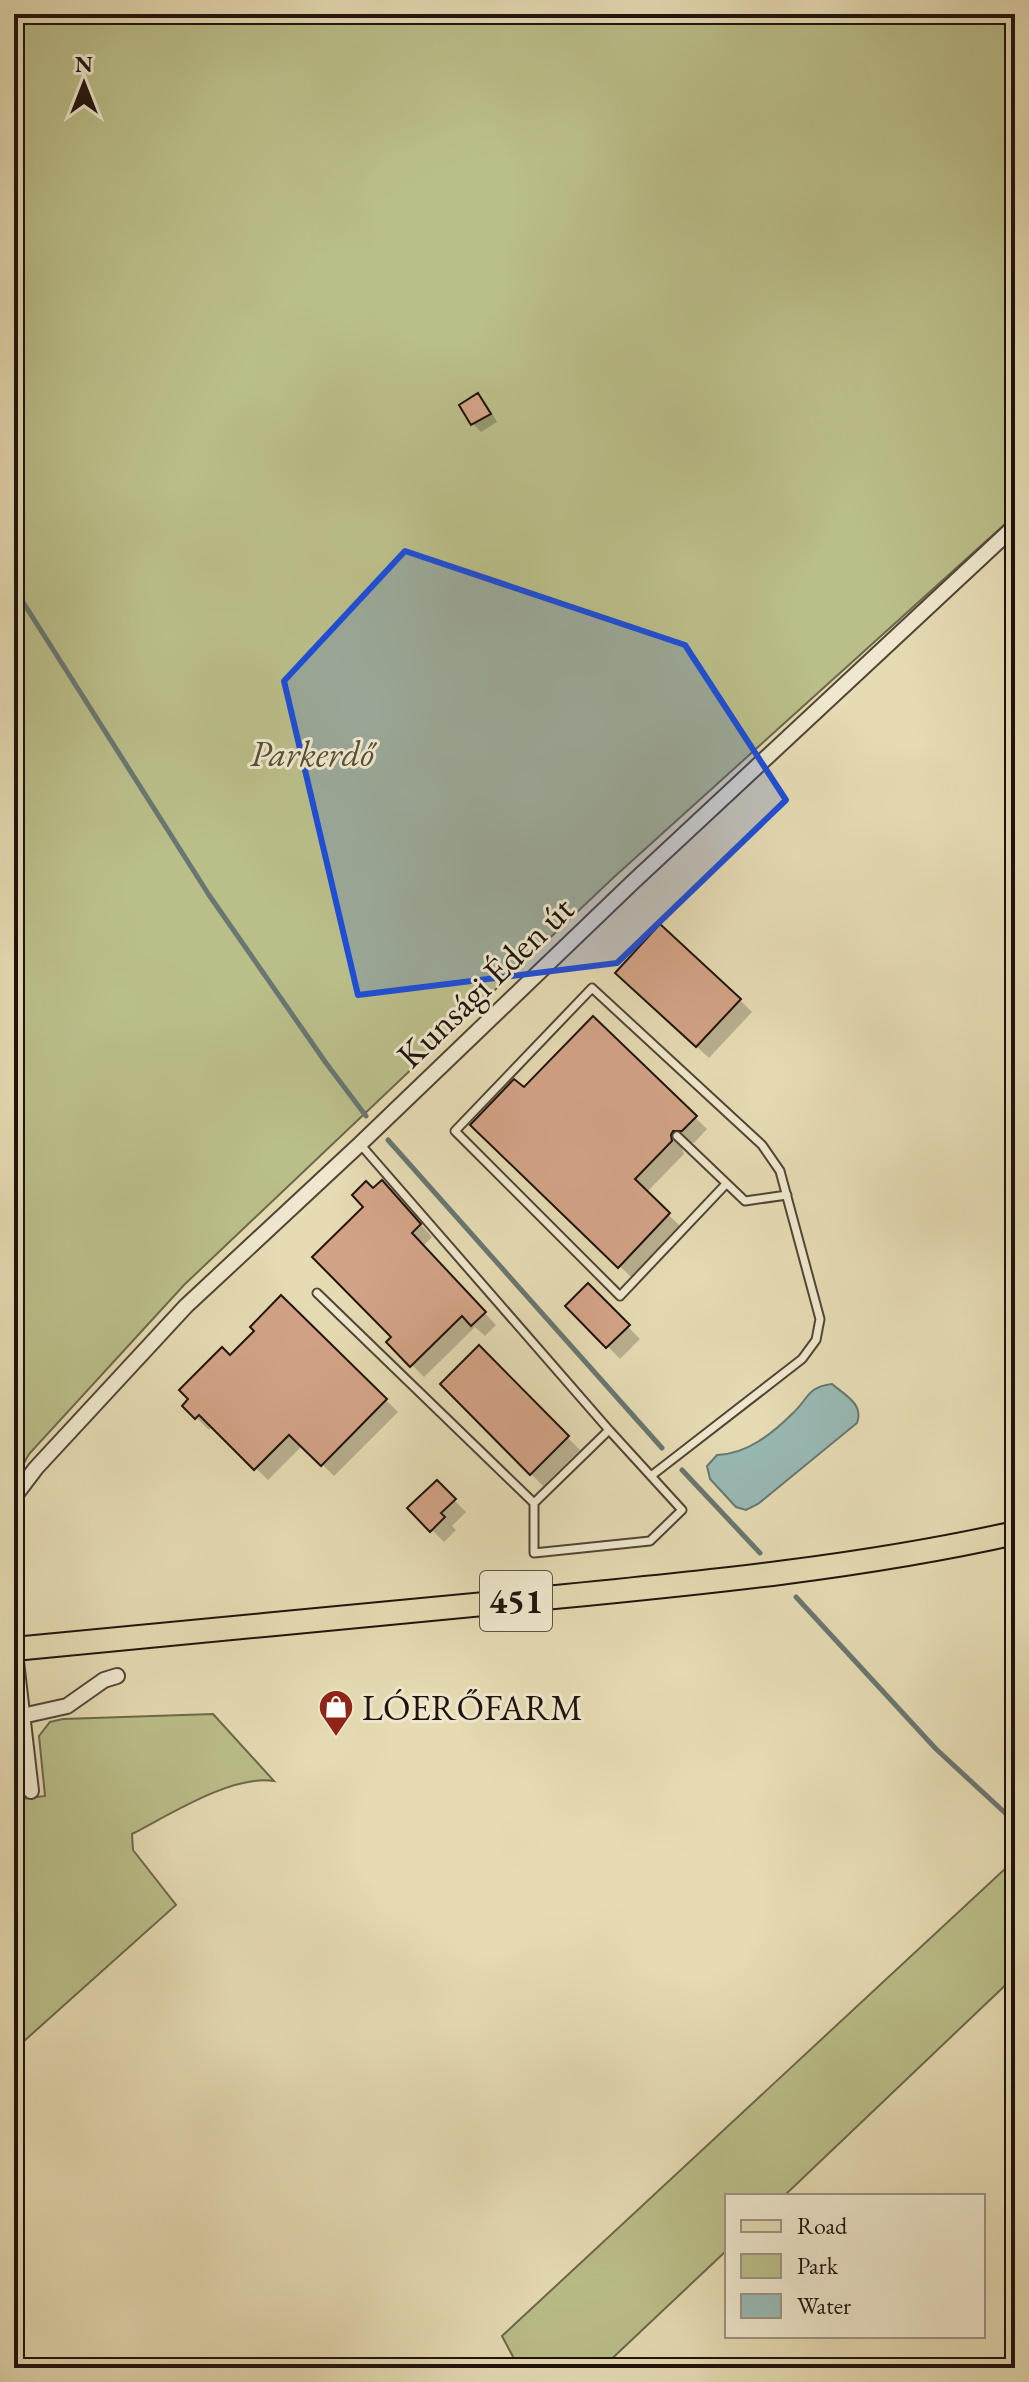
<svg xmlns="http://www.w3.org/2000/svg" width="1029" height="2382" font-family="'EB Garamond',serif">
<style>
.green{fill:#babe89;stroke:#6c684b;stroke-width:2}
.water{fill:#98b9b4;stroke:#687771;stroke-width:2}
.shadow{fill:#0003}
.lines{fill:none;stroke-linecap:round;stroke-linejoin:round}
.stream{stroke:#687771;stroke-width:5}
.building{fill:#d3a386;stroke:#1f130d;stroke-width:2}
.service-casing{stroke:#514536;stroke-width:11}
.minor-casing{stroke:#514536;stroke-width:18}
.primary-casing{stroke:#1f130d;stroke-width:26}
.service{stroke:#efe8ce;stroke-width:7}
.minor{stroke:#efe8ce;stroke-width:14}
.primary{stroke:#e6dbb3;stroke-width:22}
.marked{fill:#1d4ed8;fill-opacity:0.2;stroke:#1d4ed8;stroke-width:6;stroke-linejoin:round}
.labels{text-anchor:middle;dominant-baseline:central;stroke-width:6;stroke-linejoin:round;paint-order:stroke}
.shield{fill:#efe8ce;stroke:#5d5347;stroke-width:2}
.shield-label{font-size:34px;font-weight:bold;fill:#1f130d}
.park-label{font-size:36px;font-style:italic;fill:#554f38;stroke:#efe8ce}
.street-label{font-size:36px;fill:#1f130d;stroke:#efe8ce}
.poi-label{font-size:36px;fill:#1f130d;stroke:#efe8ce;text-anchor:start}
</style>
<rect width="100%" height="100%" fill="#e6dbb3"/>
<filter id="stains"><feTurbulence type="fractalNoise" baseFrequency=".0025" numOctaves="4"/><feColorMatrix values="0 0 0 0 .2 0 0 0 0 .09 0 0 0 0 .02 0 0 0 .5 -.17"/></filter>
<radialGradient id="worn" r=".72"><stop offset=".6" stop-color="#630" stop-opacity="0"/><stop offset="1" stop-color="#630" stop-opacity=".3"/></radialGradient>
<path class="green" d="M14,14H1015V515L613,878L184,1285L29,1454L14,1481Z
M213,1714L274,1781C233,1774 169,1815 132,1834L133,1850L176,1905L14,2050V1773H19L23,1799L45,1796L39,1736L50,1722L63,1719Z
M1008,1866L1015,1872V1976L784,2196H727V2250L602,2368H519L502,2336Z"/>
<path class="water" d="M832,1384C845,1395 864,1404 857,1423L758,1504L746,1510L736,1507L710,1479L707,1466L717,1455C747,1454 772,1434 793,1413C809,1398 807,1387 832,1384Z"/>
<path class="shadow" d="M478,395L486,403L497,422L481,432L473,424L461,405Z
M630,985L740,1000L752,1012L709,1058Z
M593,1019L707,1129L694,1143L685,1142L682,1149L684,1154L646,1193L681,1227L632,1278L472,1125L524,1090Z
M373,1191L394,1194L432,1237L423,1246L496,1325L485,1336L475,1327L424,1377L389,1342L394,1337L366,1207Z
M588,1286L640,1339L620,1359L568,1306Z
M281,1297L398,1412L334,1476L303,1445L268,1480L213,1426L209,1430L185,1406L257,1331Z
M479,1348L580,1450L543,1486L442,1384Z
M436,1482L466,1512L452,1526L456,1530L444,1542L410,1508Z"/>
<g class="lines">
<path class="stream" d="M14,588L209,895L326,1063L366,1116
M388,1140L662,1448
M682,1470L760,1553
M796,1597L936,1749L1015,1822"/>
</g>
<path class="building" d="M478,393L491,414L471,425L459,405Z
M660,924L741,999L696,1047L615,973Z
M593,1016L697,1116L682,1131H673L671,1135L672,1141L635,1179L670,1213L618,1268L470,1125L514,1079L524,1087Z
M382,1180L421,1224L412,1233L486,1312L471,1326L462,1316L410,1367L386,1342L391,1337L312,1257L363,1207L352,1195L366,1181L373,1188Z
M588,1283L630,1325L606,1348L565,1306Z
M281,1295L387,1399L321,1466L289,1435L254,1470L199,1415L195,1419L182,1406L188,1399L179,1390L222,1347L230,1355L254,1331L250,1327Z
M479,1345L569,1436L530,1475L440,1384Z
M437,1480L456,1499L441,1513L445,1517L430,1532L407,1508Z"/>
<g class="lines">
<defs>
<path id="service" d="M677,1136L745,1201L787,1195
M360,1144L609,1430L682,1510L650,1541L534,1553V1503L609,1430
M317,1293L534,1503
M651,1476L802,1359L816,1340L820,1319L780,1171L762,1145L592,988L455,1131L620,1296L726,1184"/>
<path id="minor" d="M14,1497L36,1468L186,1306L360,1144L633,882L1015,526
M14,1644L31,1791
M22,1716L67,1706L104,1680L117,1676"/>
<path id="primary" d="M14,1649C184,1633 355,1616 525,1600C689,1584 854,1569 1015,1533"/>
</defs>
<use href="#service" class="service-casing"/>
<use href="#minor" class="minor-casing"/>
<use href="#primary" class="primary-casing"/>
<use href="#service" class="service"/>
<use href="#minor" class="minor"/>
<use href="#primary" class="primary"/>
</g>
<path class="marked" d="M405,551L685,645L786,800L617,963L358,995L284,681Z"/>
<defs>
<symbol id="shop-pin" viewBox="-11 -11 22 30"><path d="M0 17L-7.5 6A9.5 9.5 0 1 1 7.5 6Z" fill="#8f2418" stroke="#efe8ce"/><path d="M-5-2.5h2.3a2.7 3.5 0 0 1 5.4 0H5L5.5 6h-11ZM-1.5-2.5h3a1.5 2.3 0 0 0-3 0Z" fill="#fff"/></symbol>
</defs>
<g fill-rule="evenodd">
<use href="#shop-pin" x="316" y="1687" width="40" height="54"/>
</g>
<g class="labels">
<rect class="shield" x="480" y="1571" width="72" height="60" rx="6"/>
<g class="shield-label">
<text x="516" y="1601">451</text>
</g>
<g class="park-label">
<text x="312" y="753">Parkerdő</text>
</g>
<g class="street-label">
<text transform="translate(485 982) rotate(-44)">Kunsági Éden út</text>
</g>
<g class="poi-label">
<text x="362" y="1707">LÓERŐFARM</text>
</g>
</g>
<rect width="1029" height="2382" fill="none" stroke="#e6dbb3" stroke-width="48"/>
<rect x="16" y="16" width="997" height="2350" fill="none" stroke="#1f130d" stroke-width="4"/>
<rect x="24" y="24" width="981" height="2334" fill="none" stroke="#1f130d" stroke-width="2"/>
<rect x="725" y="2194" width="260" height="144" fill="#efe8ce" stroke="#9c9381" stroke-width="2"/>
<rect x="741" y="2220" width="40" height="12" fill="#e6dbb3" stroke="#9c9381" stroke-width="2"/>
<text x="797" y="2234" font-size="24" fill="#1f130d">Road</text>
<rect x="741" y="2254" width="40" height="24" fill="#babe89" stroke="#9c9381" stroke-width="2"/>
<text x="797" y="2274" font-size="24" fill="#1f130d">Park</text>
<rect x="741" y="2294" width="40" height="24" fill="#98b9b4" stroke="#9c9381" stroke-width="2"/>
<text x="797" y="2314" font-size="24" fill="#1f130d">Water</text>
<g transform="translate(84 84)" stroke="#efe8ce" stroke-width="6" paint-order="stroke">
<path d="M0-6L14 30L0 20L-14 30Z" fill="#1f130d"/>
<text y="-12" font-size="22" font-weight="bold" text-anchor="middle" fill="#1f130d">N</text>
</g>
<rect width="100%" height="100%" filter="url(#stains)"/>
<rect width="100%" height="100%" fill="url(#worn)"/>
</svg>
